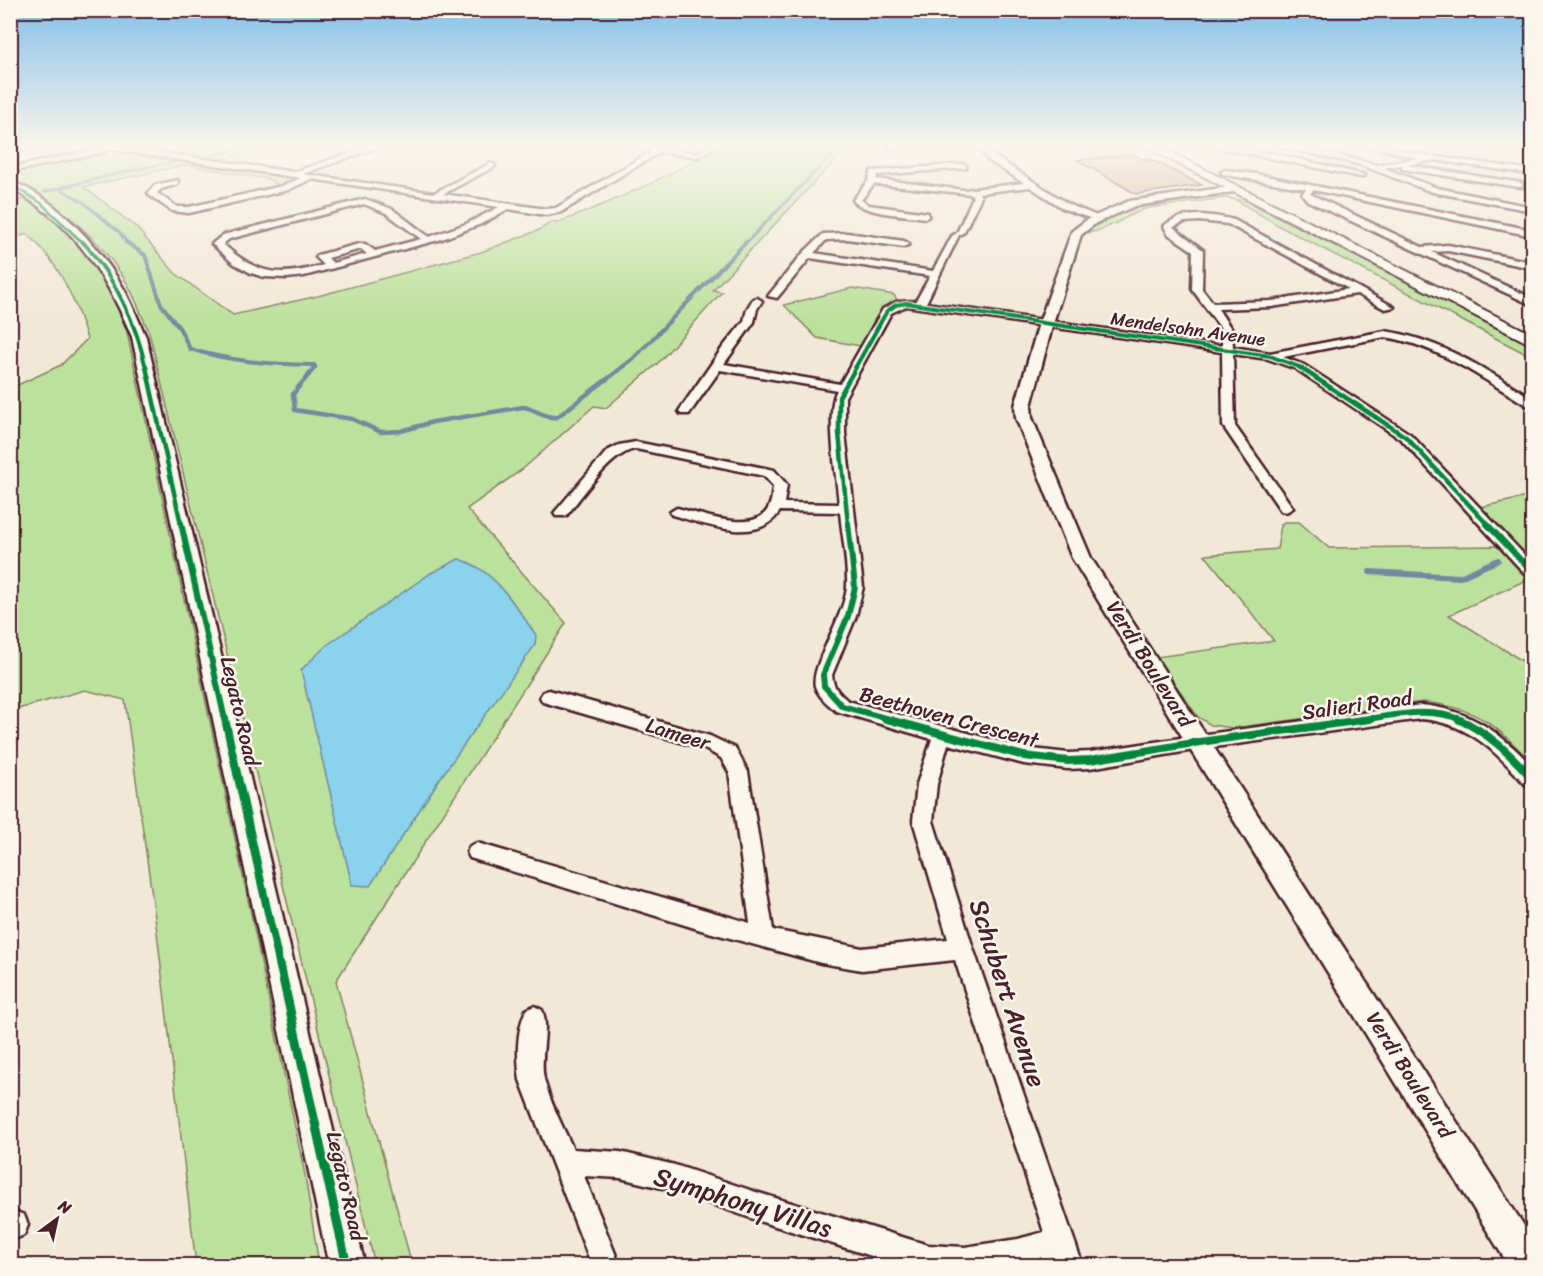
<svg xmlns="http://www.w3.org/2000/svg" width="1543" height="1276" font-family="Sriracha,sans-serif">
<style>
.green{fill:#bce19c;stroke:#838064;stroke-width:1.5}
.water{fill:#8bd2ec;stroke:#718a9f;stroke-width:1.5}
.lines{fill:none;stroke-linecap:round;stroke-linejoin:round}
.stream-far3{stroke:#718a9f;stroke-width:3}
.stream-far2{stroke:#718a9f;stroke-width:4}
.stream-far1{stroke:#718a9f;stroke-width:4.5}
.stream{stroke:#718a9f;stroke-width:6}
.building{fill:#d0aa82;stroke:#4a1f2b;stroke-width:1.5}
.minor-casing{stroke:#4a1f2b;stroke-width:5}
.tertiary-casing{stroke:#4a1f2b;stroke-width:5}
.secondary-casing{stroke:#4a1f2b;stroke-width:4}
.minor{fill:#fbf7ec;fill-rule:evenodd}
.tertiary{fill:#fbf7ec;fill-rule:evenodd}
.secondary{fill:#fbf7ec;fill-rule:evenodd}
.cycleway-far5-casing{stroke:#fbf7ec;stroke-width:4.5}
.cycleway-far4-casing{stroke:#fbf7ec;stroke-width:6}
.cycleway-far3-casing{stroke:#fbf7ec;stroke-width:8}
.cycleway-far2-casing{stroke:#fbf7ec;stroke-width:10}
.cycleway-far1-casing{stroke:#fbf7ec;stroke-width:11}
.cycleway-casing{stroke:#fbf7ec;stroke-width:13}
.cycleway-far5{stroke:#00873e;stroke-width:3}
.cycleway-far4{stroke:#00873e;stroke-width:4}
.cycleway-far3{stroke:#00873e;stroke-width:4.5}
.cycleway-far2{stroke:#00873e;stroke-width:6}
.cycleway-far1{stroke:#00873e;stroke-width:8}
.cycleway{stroke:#00873e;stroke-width:9}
.labels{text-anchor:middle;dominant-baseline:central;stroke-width:5;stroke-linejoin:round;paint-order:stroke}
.far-street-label{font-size:18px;fill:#4a1f2b;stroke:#fbf7ec}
.street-label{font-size:21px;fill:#4a1f2b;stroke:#fbf7ec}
.near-street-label{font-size:26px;fill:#4a1f2b;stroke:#fbf7ec}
</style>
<rect width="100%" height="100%" fill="#f2e8d7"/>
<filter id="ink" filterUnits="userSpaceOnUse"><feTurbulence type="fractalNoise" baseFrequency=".0167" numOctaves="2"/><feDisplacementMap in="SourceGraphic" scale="12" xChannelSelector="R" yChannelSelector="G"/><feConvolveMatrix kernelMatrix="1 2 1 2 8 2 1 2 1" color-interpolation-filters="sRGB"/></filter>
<g filter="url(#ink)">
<path class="green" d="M137,144H282L216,161L132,147Z
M724,144H851L845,150L849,153L840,155L713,290L722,292L658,363L606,408L594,406L524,468L467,509L566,623L336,981L412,1265H375L149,332C141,314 134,294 124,278C96,235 56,202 11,179L10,172L121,149L297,177L299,179L280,186L268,179L185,165L84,187L136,227L175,273L233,315L318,296L481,252L539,230L552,222L557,223C615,201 671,176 724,144Z
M10,197L16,201L24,199C75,228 107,278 127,332L254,928L305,1175L319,1265H196L157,932L125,700L85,690L11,711V388L61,365L87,339C75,299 59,262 27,234L11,239Z
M1207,197H1225L1248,202L1532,346V357L1281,227L1236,200L1226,198L1149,208C1130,212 1101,236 1084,232L1128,209Z
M852,288L894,295L898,301L882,307L860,346L817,338L784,305Z
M1532,496V562L1481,507Z
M1284,522H1299L1329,548L1500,546L1531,578L1449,615L1532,667V763C1497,726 1477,707 1423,702L1233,728L1211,725L1198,717L1156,657L1274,641L1205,555L1277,549L1281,525Z"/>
<path class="water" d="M459,559C495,569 515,606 536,635L535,645L439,780L370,886L352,885L301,670L327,645L431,573Z"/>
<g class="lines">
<path class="stream-far3" d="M208,157L253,144
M59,188L83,202L119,232L128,244
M44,192L128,171L178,161
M10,199L13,198
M745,244L842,144"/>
<path class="stream-far2" d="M126,242L145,255L161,304L180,329L190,349C231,362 271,364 314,365L315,368
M621,368L634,358L746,242"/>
<path class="stream-far1" d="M315,367L293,394L295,410L352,419L381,432L401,431L433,422L523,407C536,408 544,419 557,417L623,367"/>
<path class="stream" d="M1370,572L1460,577L1498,560"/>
</g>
<path class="building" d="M1132,154L1145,160H1152L1202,185L1136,194L1077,160Z"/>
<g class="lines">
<defs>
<path id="minor" d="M85,144H104L294,172L376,144H387L303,174L434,193L491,163L495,165L494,167L443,194L546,209L556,208L652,151L619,144L658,147L663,144H671L666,148L696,153L714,144H723L697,157L660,152L561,212L546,215L508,209L481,224L442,239L304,276L287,278L264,277L251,273L233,263L212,244L223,235L365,199L392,209L429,237L466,224L499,207L311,179L288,190L189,213L172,211L149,195L148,193L155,185L178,180V184L161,189L157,193L177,207H189L282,186L301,178L108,149L105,152L10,172V168L102,148ZM364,204L386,213L421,239L375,251L365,244H359L318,255L316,257L324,265C279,277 258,276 223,244L229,239ZM361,249L367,254L333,263L328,258Z
M892,144H899L893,150L889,148Z
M911,144H932L935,146L931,148Z
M983,144H991L990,152L994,156L1070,205L1102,218L1098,221L1064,209L1030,187L979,193L981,197L964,232L959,235L926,303L1222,346V330L1192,289L1193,251L1168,234L1164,226C1182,210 1212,215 1234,220L1394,307L1385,309L1357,294L1271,307L1218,309L1232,330L1233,347L1270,353L1385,331C1440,339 1486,370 1532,398V407L1528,406C1483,379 1438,345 1385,337L1283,357L1304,365L1410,434L1532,563V577L1527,576L1402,440L1296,369L1268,359L1233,354L1235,426L1293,508L1286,512L1281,511L1223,426L1222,352L906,306L891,313L845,397V433L863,587L856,616L832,675C833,688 839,693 848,701L1024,748L1068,753L1090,752L1200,735L1421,705C1468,709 1500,732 1532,766V786L1525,784C1494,750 1469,723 1421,719L1200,749L1090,768L1068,769L1024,764L948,744L937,784L933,821L973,948L1083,1266H1055L1052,1257L1023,1266H904L759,1221L675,1191L620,1178L584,1176L620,1266H592L520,1080C517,1056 516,1032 526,1010L534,1006L542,1010C550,1027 539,1056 544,1079C550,1103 563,1127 573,1149L620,1152L675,1165L759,1193L928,1245L965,1247L1018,1239L1044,1232L955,960L862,970L821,963L701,930L470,858L467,852L470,846L477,843L750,923L729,772L721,758L705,749L543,702L540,697L543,692L549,690L710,736L735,748L748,772L773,930L862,948L948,939L913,821L917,784L932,739L836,711C828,704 818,696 815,686C810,667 846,613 847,586C848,562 842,536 840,512L780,511C758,547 704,523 672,515L670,512L677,508C698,513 748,532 765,513C772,505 772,495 773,486L764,476L636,449C612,451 581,498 566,516H556L554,513L607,451L619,445L636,442L774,470L787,485L784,503L839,504C837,479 825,410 837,390L720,370L689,414H681L679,411L723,347L744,321L747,309L753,299L757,298L762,301L757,309L754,322L724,364L840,384L883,309L896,302L916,301L930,276L810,258L777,298L768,296L803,253L823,234L847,233L904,241L909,244L904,247L847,239L826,240L814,253L933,271L952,236L957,233L973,197L971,194L874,184L861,200L869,205L928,213V217L925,218C908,215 862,214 853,200L868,181L871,171H874L963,164L967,166L966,168L877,175L876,179L964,190L1024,183L988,160L982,152ZM1199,221L1228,224L1349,289L1271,301L1213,303L1202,289L1203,250L1173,227L1184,222Z
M1202,144H1219L1281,155L1365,175L1361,177Z
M1268,144H1283L1360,160L1376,165L1419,158L1358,144H1372L1430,156L1532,170L1530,174L1434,160L1406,165L1522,183V187H1519L1402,169V165L1384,168L1437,188L1532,207V211L1432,192L1358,164Z
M1467,144H1511L1500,150Z
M1225,170L1256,174L1532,230V236L1313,190L1310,194L1422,247L1448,245L1532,262V268L1448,251L1432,252L1532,298V305L1308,201L1302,194L1306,189L1222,174L1221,172Z
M14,1211L24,1215L28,1225L24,1235L10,1241V1213Z"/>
<path id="tertiary" d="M10,181C55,196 103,251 125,291C133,306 139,322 146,337L365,1266H329L132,337C106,274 73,222 10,188Z
M1236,186L1241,189L1240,191L1135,206L1096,223L1081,235L1053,323L1031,406L1032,418L1091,558L1532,1238V1266H1509L1072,558L1016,418L1015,406L1039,323L1072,231L1088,219L1129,201Z"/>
<path id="secondary" d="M1140,144H1154L1532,334V345Z"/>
</defs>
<use href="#minor" class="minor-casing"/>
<use href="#tertiary" class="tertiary-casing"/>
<use href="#secondary" class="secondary-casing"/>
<use href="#minor" class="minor"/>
<use href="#tertiary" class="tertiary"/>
<use href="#secondary" class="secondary"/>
<defs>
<path id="cycleway-far5" d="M10,184L41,203L84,244"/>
<path id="cycleway-far4" d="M83,242C116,279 135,320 146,368
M855,368L887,311L896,305L906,303L1270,356L1302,368"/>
<path id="cycleway-far3" d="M146,367L181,524
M1299,367L1406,437L1487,524
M848,524L839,433V397L856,367"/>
<path id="cycleway-far2" d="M181,523L225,720
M848,523L855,587L848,616L823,675L824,686L842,706L892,720
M1486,523L1532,572
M1359,720C1393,716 1429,706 1461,720"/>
<path id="cycleway-far1" d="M225,719L280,967
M886,719L1024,756L1068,761L1090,760L1200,742L1370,719
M1458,719C1488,732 1510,754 1532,778"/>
<path id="cycleway" d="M280,965L347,1266"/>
</defs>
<use href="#cycleway-far5" class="cycleway-far5-casing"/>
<use href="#cycleway-far4" class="cycleway-far4-casing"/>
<use href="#cycleway-far3" class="cycleway-far3-casing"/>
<use href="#cycleway-far2" class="cycleway-far2-casing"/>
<use href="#cycleway-far1" class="cycleway-far1-casing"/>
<use href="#cycleway" class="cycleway-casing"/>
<use href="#cycleway-far5" class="cycleway-far5"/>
<use href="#cycleway-far4" class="cycleway-far4"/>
<use href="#cycleway-far3" class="cycleway-far3"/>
<use href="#cycleway-far2" class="cycleway-far2"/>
<use href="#cycleway-far1" class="cycleway-far1"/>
<use href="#cycleway" class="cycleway"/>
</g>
</g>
<linearGradient id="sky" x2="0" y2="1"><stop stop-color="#83c0ea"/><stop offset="0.45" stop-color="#f9f5ed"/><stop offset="1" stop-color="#f9f5ed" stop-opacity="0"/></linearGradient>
<rect width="1543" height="323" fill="url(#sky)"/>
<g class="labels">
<g class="far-street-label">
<text transform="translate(1188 329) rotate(8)">Mendelsohn Avenue</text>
</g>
<g class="street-label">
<text transform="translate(1150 664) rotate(58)">Verdi Boulevard</text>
<text transform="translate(1357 705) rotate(-8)">Salieri Road</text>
<text transform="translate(240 711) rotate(77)">Legato Road</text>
<text transform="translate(949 717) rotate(15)">Beethoven Crescent</text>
<text transform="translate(678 734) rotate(17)">Lameer</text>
<text transform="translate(1410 1075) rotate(58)">Verdi Boulevard</text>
<text transform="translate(346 1186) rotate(77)">Legato Road</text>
</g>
<g class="near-street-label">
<text transform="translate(1008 993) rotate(72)">Schubert Avenue</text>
<text transform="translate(743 1202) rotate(17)">Symphony Villas</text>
</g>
</g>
<rect width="1543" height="1276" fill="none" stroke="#fbf7ec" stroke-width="36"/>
<rect x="18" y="18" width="1507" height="1240" fill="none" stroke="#4a1f2b" stroke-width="2" filter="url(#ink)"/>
<g transform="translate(57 1219) rotate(33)" stroke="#fbf7ec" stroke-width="4.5" paint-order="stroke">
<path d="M0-4.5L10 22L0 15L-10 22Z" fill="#4a1f2b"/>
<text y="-9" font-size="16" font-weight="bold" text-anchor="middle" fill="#4a1f2b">N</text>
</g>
</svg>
